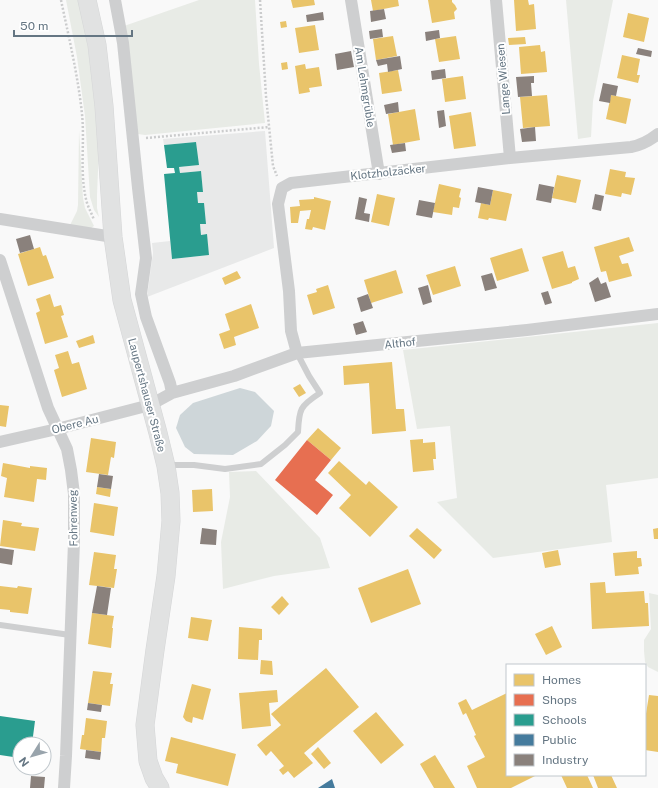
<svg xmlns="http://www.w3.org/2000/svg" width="658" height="788" font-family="'Public Sans',sans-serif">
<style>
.built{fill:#e8e9e9}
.green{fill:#e8ebe6}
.water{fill:#ced6d9}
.homes{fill:#e9c46a}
.shops{fill:#e76f51}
.schools{fill:#2a9d8f}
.public{fill:#457b9d}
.industry{fill:#8a817c}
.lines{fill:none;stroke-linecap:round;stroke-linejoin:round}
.secondary-casing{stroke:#d5d6d7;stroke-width:19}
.path{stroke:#cbcccd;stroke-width:2.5;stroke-dasharray:2 2;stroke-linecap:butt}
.service{stroke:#cecfd0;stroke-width:6}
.minor{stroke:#cecfd0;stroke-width:12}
.secondary{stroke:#e1e2e2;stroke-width:18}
.labels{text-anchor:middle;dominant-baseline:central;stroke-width:4;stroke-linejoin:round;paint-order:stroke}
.street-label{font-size:11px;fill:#657683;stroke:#fff}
</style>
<rect width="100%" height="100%" fill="#f9f9f9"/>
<path class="built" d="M265,131L274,248L147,297L153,253L152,243L170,241L172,259L209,255L206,234L201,235L200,224L204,203H198L197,192H203L201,171L180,173L179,167L198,165L196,142L164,145L163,139Z"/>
<path class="green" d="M66,0H80L91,64L99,146L97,195V208L99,217L94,210L90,197L85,116L77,57Z
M199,0H255L259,64L265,123L145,135L138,134L124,26Z
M566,0H613L593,101L591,137L578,139Z
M79,130L83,198L85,208L94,226L91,228L70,225L77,211L78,205Z
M658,323V478L606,485L612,542L493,558L437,502L457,498L450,426L417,429L403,350Z
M256,471L320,538L330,568L274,576L223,589L221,542L230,497L229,472Z
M649,593L658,595V672L648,667L645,662L644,651V640L651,629Z"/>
<path class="water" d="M240,388L255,392L274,411L271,426L257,441L233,455L194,454L185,447L176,428L180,415L193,403Z"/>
<path class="homes" d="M291,0H314L315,5L293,8Z
M371,0H398L399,6L373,11Z
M428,0H452V2L455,5L457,9L454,12L455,19L432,23Z
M514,0H528L529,5L534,4L536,29L516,31Z
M628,13L649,18L644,42L623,37Z
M286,21L287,27L281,28L280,22Z
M315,25L319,50L299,53L295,28Z
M393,36L397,56L376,60L373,39Z
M456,36L460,59L439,62L435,39Z
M525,37L526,44L509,45L508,38Z
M540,45L541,52L545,51L547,72L521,74L519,47Z
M622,55L640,59L637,75H640L638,83L617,78Z
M287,62L288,69L282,70L281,63Z
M305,64L306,69L319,67L322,86L309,88L310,92L299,94L295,66Z
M398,70L402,91L382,94L379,73Z
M463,76L466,99L445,102L442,79Z
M547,95L550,126L523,128L520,97Z
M611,95L631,99L626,124L606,119Z
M415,109L420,140L393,145L388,114Z
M471,112L476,146L454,149L449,116Z
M610,169L626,172L625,177L635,178L631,195L622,193L621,197L605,194Z
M557,175L581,180L576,203L552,198Z
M439,184L461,189L459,197L461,198L459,208L453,207L452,215L433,212Z
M493,190L512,194L506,221L489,218L488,220L478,218L481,203L490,205Z
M377,194L395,198L389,226L371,222Z
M314,197L331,201L325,230L313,227L312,230L305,229L307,219H309L311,210L300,211L298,223H291L290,207L300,206L299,200L314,199Z
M629,237L634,251L619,256L622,264L628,263L632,276L609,282L606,271L601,272L594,247Z
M40,247L43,256L46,255L54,278L28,286L18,254Z
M522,248L529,271L497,281L490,258Z
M563,251L568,268L575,266L579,279L572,282V283L552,289L542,257Z
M455,266L461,286L433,295L426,275Z
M396,270L403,293L371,303L364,280Z
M237,271L241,278L225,285L222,278Z
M328,285L335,308L313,315L307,295L317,292L316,289Z
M50,294L54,307L61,305L64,315L61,316L68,337L45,344L36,313L40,311L36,299Z
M251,304L259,328L234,337L236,345L224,349L219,334L230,330L225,314Z
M93,335L95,343L79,348L76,341Z
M68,351L72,364L79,362L87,389L62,397L54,370L59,368L55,355Z
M392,362L396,409H404L406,431L372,434L369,383L344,385L343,366Z
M300,384L306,393L299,397L293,388Z
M0,405L9,406L6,427L0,426Z
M318,428L341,448L331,460L307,440Z
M91,438L116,442L114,458L111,457L108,475L86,472Z
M423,439V443L435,442L436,459H433L434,470L413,472L410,440Z
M339,461L366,485L369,481L398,507L370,537L339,508L351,495L328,473Z
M3,463L30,468V466L47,468L46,480L37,479L34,502L4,497L7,478L1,476Z
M97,487L111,489L110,497L96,494Z
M212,489L213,511L193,512L192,490Z
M94,503L118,507L114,536L90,532Z
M3,520L22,523L21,526L39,528L35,551L0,546Z
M417,528L442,550L434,559L409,536Z
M658,528V539H654L653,529Z
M558,550L561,565L545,568L542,553Z
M637,551V558H641L642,566L638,567L639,574L615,576L613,553Z
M94,552L116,555L114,569H117L114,588L89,585Z
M408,569L421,604L371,623L358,588Z
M605,582L606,593L644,591L645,603H648L649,626L592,629L590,583Z
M0,586L17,588L18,586L32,588L28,614L10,612V610L0,609Z
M282,596L289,604L279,615L271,607Z
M92,613L114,616L112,628H113L111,648L88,644Z
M191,617L212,620L208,641L188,638Z
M552,626L562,647L546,655L535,634Z
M239,627L262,629V640H259L258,660L238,659Z
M261,660L272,661L273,675L260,674Z
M326,668L359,707L304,753L313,763L294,778L288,771L283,775L279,770L284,766L271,751L266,756L257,745L281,725L271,714Z
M93,671L112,673L110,684H113L110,706L88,703Z
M192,684L211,689L203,720L193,717L192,723L186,721L183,717Z
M277,690L278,702L269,703L271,726L242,729L239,693Z
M507,693V775H537L511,788H477L467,766L485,757L474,736L476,735L466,713L463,715L458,703L466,699L472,710Z
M649,695L658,696V752L645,750V720Z
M376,712L404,745L381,764L353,731Z
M86,718L107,721L105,738H102L101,752L80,749L82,735H84Z
M171,737L236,754L228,786L176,773L178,764L165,761Z
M318,747L331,763L324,769L311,754Z
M435,755L455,788H434L420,764Z
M561,775H587L593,788H567Z
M593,775H611L617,788H598Z"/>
<path class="shops" d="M307,440L331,460L315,480L333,495L317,515L275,480Z"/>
<path class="schools" d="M196,142L199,165L179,167L180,173L201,171L203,192H197L198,203H204L206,224H200L201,235L207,234L209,255L172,259L164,174L175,173L174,168H167L164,145Z
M0,716L35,721L32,744H20V758L0,755Z"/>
<path class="public" d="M332,779L335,788H318Z"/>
<path class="industry" d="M384,9L386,19L371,22L370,11Z
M323,12L324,20L307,22L306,15Z
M382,29L383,37L370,39L369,31Z
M439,30L440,38L426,41L425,32Z
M638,48L652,51L651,57L636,54Z
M351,51L354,67L337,70L335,54Z
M400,56L402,69L388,72L387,64L378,66L376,60Z
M445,69L446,78L432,80L431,71Z
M534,76V83H531L532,96L518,97L516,77Z
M603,83L618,86L616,96L611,95L610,103L599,101Z
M398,102L399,112L386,114L384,105Z
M444,110L446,126L439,128L437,111Z
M535,127L536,141L522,142L520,129Z
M405,143L406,151L392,153L390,145Z
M539,184L554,187L551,203L536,200Z
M478,187L493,190L490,205L475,202Z
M595,194L604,196L601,211L592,209Z
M359,197L367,199L364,213L370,214L369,222L355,219Z
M419,200L435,203L432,218L416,215Z
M30,235L34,249L20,253L16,239Z
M492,273L497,288L485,291L481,276Z
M598,277L601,284L606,282L611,297L595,302L589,283Z
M428,285L432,302L423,305L418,288Z
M548,291L552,303L545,305L541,293Z
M368,294L373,308L361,312L357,298Z
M363,321L367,332L356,335L353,324Z
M99,474L113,476L111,489L97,487Z
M202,528L217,530L216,545L200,544Z
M0,548L14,550L12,565L0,563Z
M97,586L111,588L107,615L92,613Z
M88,703L102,705L101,712L87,710Z
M86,750L101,752L100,760L85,758Z
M31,776L45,777L44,788H30Z"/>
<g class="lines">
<defs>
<path id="secondary" d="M87,0L97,45L104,106L113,237L122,300L158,433L166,466L170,493L171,521L166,576L155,650L145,725L148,761L154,778L160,788"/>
</defs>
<use href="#secondary" class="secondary-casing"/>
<path class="path" d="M61,0C69,38 78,76 82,114C85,144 79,174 87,203C89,209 92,214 94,220
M260,0L266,96L273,166L277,176
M146,138L269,127"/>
<path class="service" d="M168,465H194L225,469L261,464L285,445L298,432C299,409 300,406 320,393L309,376L297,353
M0,625L70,635"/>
<path class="minor" d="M115,0L123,43L138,188L146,258L141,294L146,317L170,383L172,393
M351,0L379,174
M496,0L510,158
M0,219L113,237
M0,260L48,408L67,449L71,470L74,494V542L66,756L64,788
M297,353L291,331L289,291L278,204L282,188L291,183L510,158L631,147C642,145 649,141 658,134
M0,442L57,429L150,405L172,393L234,376L297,353L527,330L658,314"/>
<use href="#secondary" class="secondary"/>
</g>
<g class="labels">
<g class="street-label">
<text transform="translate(503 79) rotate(-95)">Lange Wiesen</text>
<text transform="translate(365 87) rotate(81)">Am Lehmgrüble</text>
<text transform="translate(388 172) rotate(-6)">Klotzholzäcker</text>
<text transform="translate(400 343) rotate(-6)">Althof</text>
<text transform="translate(147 395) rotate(75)">Laupertshauser Straße</text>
<text transform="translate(75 424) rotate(-14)">Obere Au</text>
<text transform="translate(73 518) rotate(-91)">Fohrenweg</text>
</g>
</g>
<rect x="506" y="664" width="140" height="112" fill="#ffffff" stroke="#c1c8cd"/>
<rect x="514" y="674" width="20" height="12" fill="#e9c46a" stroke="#c1c8cd"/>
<text x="542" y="684" font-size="12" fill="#657683">Homes</text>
<rect x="514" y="694" width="20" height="12" fill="#e76f51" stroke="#c1c8cd"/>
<text x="542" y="704" font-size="12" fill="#657683">Shops</text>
<rect x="514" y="714" width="20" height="12" fill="#2a9d8f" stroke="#c1c8cd"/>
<text x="542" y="724" font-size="12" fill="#657683">Schools</text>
<rect x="514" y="734" width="20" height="12" fill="#457b9d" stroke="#c1c8cd"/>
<text x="542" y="744" font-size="12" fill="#657683">Public</text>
<rect x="514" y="754" width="20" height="12" fill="#8a817c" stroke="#c1c8cd"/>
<text x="542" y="764" font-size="12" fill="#657683">Industry</text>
<g transform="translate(32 756) rotate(233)"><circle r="19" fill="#ffffff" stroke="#c1c8cd"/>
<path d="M0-3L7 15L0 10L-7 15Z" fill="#99a4ac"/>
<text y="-6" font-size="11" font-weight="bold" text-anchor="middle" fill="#657683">N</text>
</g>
<path d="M14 30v6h118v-6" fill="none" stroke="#657683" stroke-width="2"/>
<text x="20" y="30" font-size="12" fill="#657683" stroke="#ffffff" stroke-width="3" paint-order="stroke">50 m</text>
</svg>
